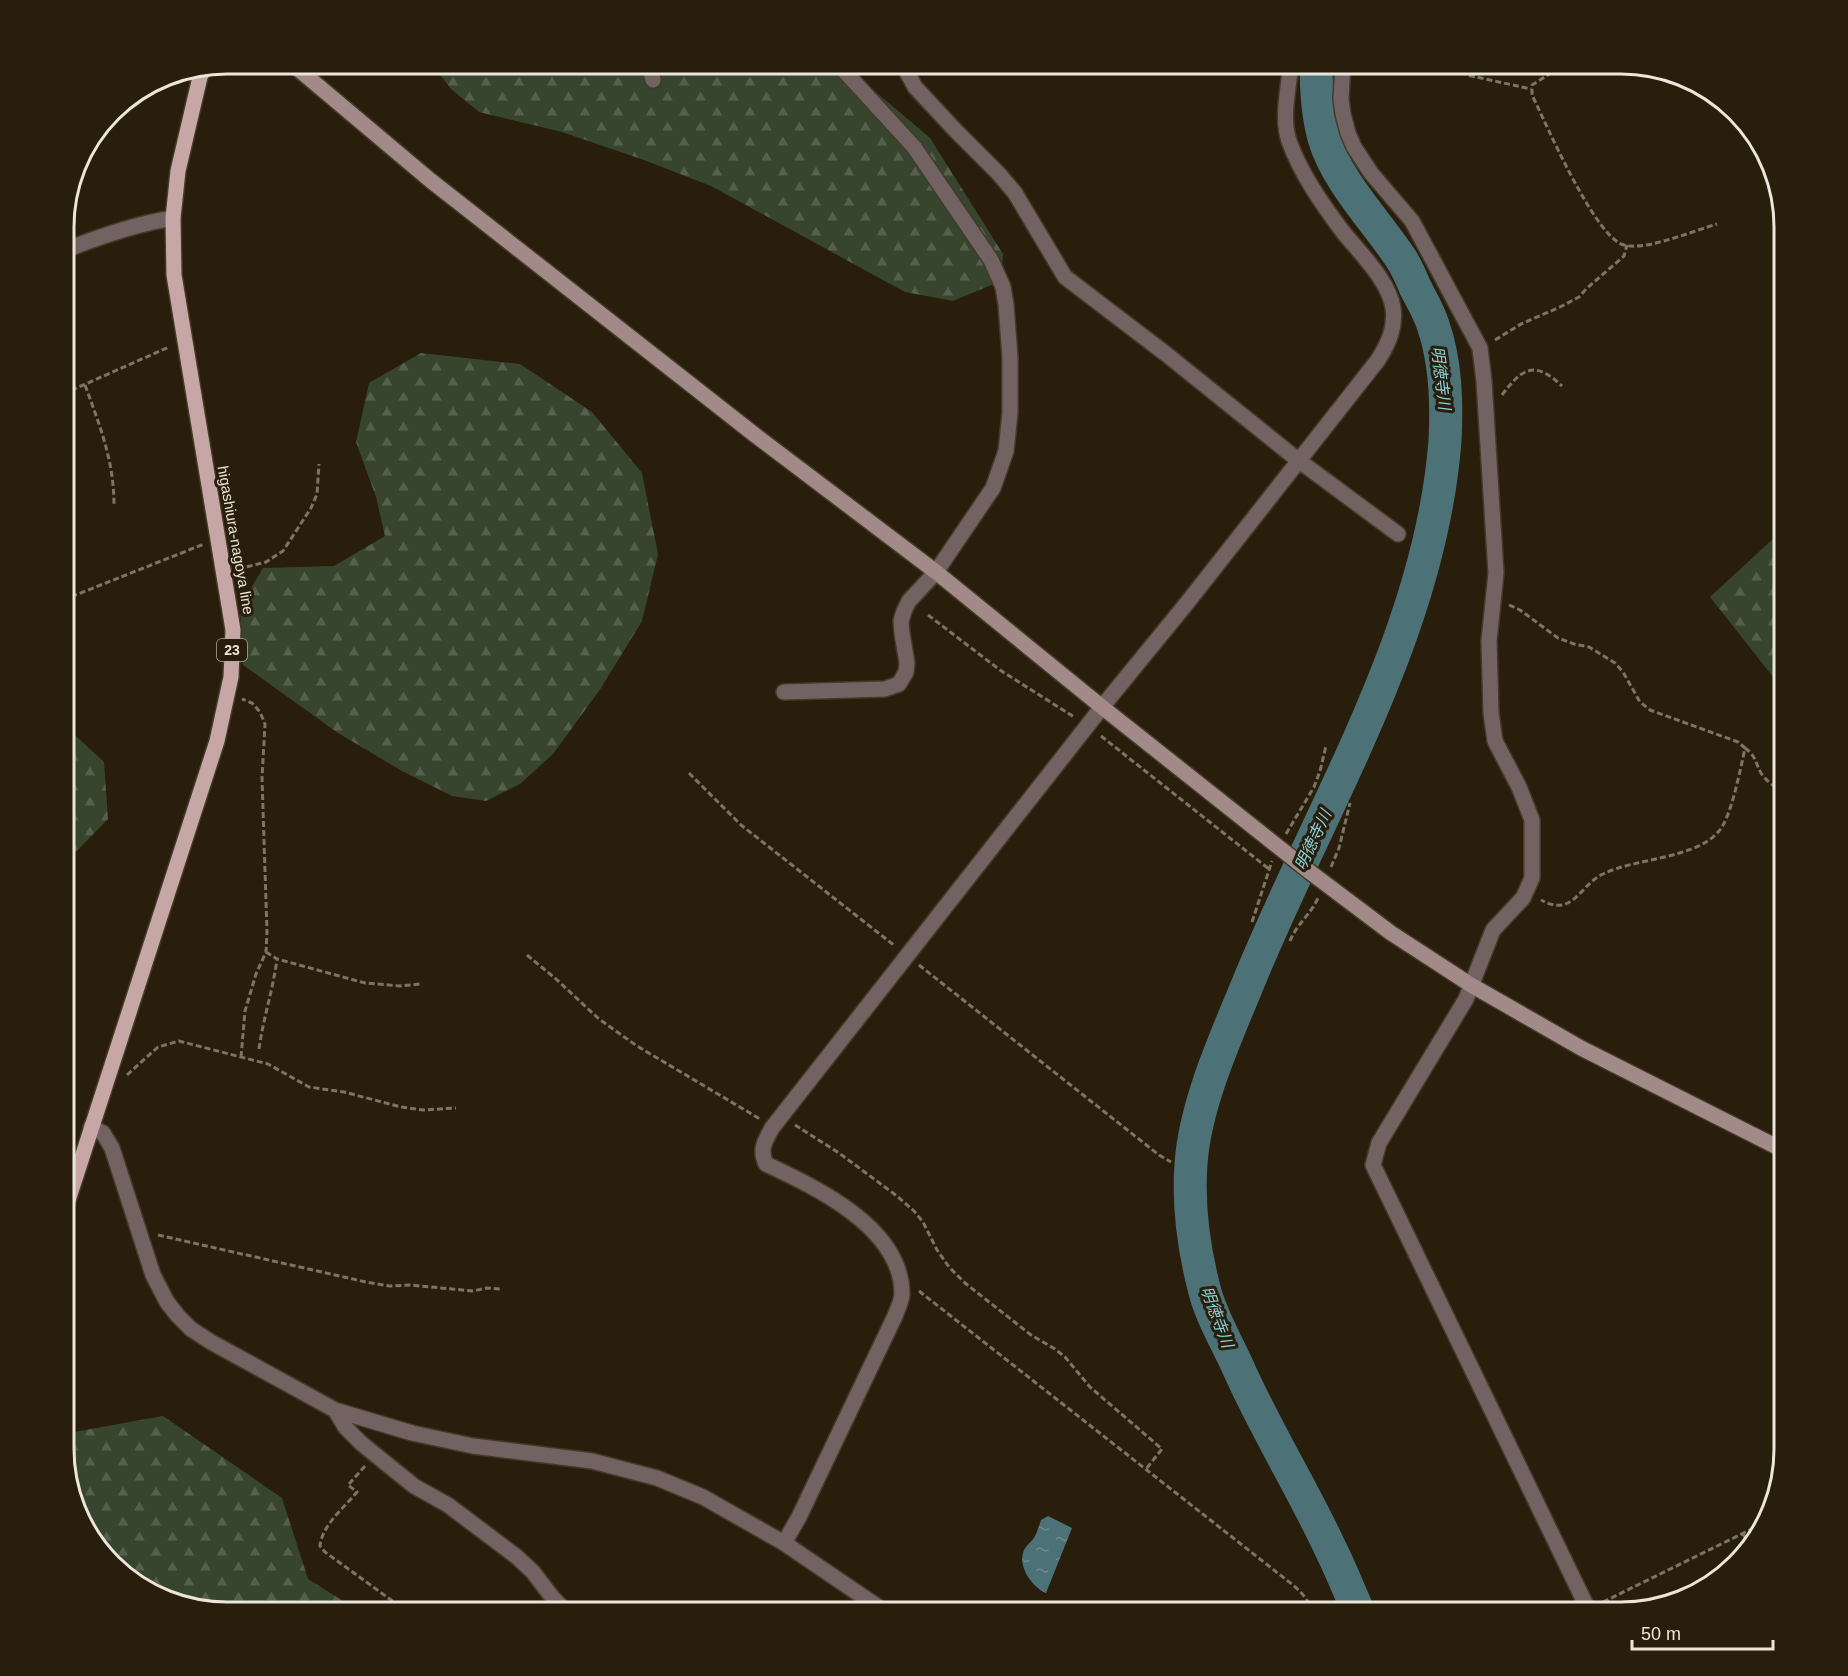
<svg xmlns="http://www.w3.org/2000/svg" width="1848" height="1676" font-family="Helvetica,'Noto Sans JP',sans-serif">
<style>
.forest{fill:url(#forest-firs)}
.water{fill:url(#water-ripples)}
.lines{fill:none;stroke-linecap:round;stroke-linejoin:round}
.river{stroke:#4c7177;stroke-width:33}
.street-casing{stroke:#433a28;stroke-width:18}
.secondary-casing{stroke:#433a28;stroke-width:18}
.primary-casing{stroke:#433a28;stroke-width:18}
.path{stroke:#7c7464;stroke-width:3;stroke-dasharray:6 3;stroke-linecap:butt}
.street{stroke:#726362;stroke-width:15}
.secondary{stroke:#a18a88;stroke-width:15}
.primary{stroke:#c6a7a6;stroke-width:15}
.labels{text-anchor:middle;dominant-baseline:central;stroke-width:6;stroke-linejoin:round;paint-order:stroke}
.shield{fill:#281e0b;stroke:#b1aa9c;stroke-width:1.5}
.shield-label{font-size:14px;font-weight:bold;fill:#ece6da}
.street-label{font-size:15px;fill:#ece6da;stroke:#281e0b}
.water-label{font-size:16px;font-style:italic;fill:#8cd4df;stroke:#281e0b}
.rim{fill:none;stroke:#ece6da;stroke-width:3}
</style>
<defs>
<pattern id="forest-firs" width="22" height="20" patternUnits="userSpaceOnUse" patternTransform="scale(1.5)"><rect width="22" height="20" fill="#37452f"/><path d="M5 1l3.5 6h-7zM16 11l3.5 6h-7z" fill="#54604d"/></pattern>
<pattern id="water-ripples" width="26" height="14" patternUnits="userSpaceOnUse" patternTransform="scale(1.5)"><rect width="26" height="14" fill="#4c7177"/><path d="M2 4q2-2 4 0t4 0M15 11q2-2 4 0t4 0" fill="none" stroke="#6f8c90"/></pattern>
</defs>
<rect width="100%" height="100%" fill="#281e0b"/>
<path class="forest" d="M431,63H815L850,70L930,138L1003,254L1001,281L953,301L905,292L711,186L644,160L562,132L479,112L451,89Z
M421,353L520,364L592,412L642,473L658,554L642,621L601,688L553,754L520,784L486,801L452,796L402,771L338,733L243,665L240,607L263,568L334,566L385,536L376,497L356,442L369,383Z
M1785,528V692L1710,597Z
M63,724L104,762L108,819L63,865Z
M163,1416L282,1498L308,1579L362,1613H226L164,1600L111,1565L80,1522L63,1460V1434Z"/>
<path class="water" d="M1048,1516L1072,1528L1046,1593C1032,1587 1017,1566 1024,1550C1026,1546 1031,1542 1034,1538C1037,1533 1039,1526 1041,1520Z"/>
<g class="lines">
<path class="river" d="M1316,63C1316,88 1317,113 1324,138C1336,180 1376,221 1400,257C1406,266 1411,277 1415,287C1421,299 1429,312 1433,325C1446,362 1447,402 1445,441C1430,634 1321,805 1249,981C1226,1037 1195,1104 1191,1164C1188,1205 1194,1249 1204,1288C1210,1314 1226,1341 1237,1365C1265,1429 1303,1489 1332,1552C1342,1572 1350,1593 1359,1613"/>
<defs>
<path id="street" d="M649,63L653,80
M902,63L915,87L956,131L999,174L1015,193L1065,277L1166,354L1298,460L1398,534
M1343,63L1341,99L1343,114L1348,133L1354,147L1371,173L1412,221L1480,348L1484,381L1496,573L1489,641L1491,713L1495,741L1519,787L1532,820V878L1523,898L1493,930L1466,999L1379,1143L1373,1165L1588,1609L1580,1613
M63,251C98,237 135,224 173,218
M784,692L885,689L899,684L906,672L907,663L902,633L901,621L904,611L909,601L936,572L993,488L1006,451L1010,413V357L1006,305L1003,287L991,260L914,147L837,63
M91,1127L103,1133L112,1148L153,1275L167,1302L178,1316L191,1329L211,1342L335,1410L412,1433L473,1446L592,1461L657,1478L703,1497L784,1543L887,1613
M335,1410L346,1428L361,1443L414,1486L448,1505L517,1557L533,1572L552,1597L568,1613
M784,1543L799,1517L895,1316C897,1310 902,1301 902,1294C902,1228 817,1188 766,1164C759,1149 765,1141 772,1128L1102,707L1187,603L1378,360C1388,344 1396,328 1393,308C1389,281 1360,253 1343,232C1322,204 1301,174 1289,141C1281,117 1289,87 1291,63"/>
<path id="secondary" d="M291,63L430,180L755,435L936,572L1102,707L1310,872L1391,933L1471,985L1581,1048L1785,1151"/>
<path id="primary" d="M63,1216L217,741L231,677L233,630L174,275L173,218L178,171L200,77L205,67"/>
</defs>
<use href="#street" class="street-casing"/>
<use href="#secondary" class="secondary-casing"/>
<use href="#primary" class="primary-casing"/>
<path class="path" d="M1445,63L1467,75L1531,89
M1567,63L1532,85V95C1548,128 1590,225 1619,243C1622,245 1628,246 1632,246C1651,248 1697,230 1717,224
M1495,340L1521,324L1560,307L1579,297L1586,289L1624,256L1627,245
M85,385C100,426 114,461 114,505
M63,394L169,347
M1502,395C1522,368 1535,360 1562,386
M238,569L266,562L283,551L311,508L317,494L319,464
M63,600L204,544
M1509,605L1520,610L1558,638L1574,644L1589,647L1615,663L1623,672L1640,702L1650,710L1738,742L1745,748C1741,767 1731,818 1719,831C1696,859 1635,858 1603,874C1579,885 1574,918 1541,900
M928,615L1000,670L1074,717
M1101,736L1269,869
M1745,748C1756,756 1755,762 1761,773C1767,782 1776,788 1785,793
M689,773L741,825L895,946
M1286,834L1314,787L1320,771L1326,746
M1331,867L1339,848L1350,803
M1252,922L1272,861
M1290,941C1296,925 1311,914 1318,898
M266,952L277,959L365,983L400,986L420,984
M527,955L556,979L599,1019L637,1046L760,1119
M919,965L1159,1155L1171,1162
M259,1049C263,1019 273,990 277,959
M241,1057L245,1011L256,974L266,952L267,932L262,778L265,724L260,712L252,703L242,699
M127,1075L158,1047L179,1041L268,1064L309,1087L344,1092L401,1107L423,1110L456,1108
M795,1125L839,1153L897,1196L914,1211L923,1222L937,1250L949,1267L965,1283L1031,1335L1055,1349L1065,1357L1090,1387L1162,1449L1146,1469
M158,1235L366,1282L390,1286L410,1285L473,1291L487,1288L501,1289
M919,1291L1293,1585C1302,1593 1310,1601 1312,1613
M365,1466L348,1485L357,1492C344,1508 322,1525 320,1546L325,1552L409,1613
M1743,1533L1749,1547
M1603,1602L1766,1522
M987,1613L992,1605"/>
<use href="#street" class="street"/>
<use href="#secondary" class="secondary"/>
<use href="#primary" class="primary"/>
</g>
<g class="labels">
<rect class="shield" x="217" y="639" width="30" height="22" rx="4.5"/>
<g class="shield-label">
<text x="232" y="650">23</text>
</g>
<g class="street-label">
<text transform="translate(236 540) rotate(80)">higashiura-nagoya line</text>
</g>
<g class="water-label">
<text transform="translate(1441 378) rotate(83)">明徳寺川</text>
<text transform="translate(1313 840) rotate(-65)">明徳寺川</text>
<text transform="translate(1217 1317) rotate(69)">明徳寺川</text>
</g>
</g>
<path d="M0 0H1848V1676H0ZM227 74H1621A153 153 0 0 1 1774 227V1449A153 153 0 0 1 1621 1602H227A153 153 0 0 1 74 1449V227A153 153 0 0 1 227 74Z" fill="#281e0b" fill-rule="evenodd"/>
<path class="rim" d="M227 74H1621A153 153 0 0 1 1774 227V1449A153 153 0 0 1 1621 1602H227A153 153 0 0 1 74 1449V227A153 153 0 0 1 227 74Z"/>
<path d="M1632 1640v9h141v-9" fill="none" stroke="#ece6da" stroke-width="3"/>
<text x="1641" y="1640" font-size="18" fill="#ece6da" stroke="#281e0b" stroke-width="4.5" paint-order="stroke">50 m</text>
</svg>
